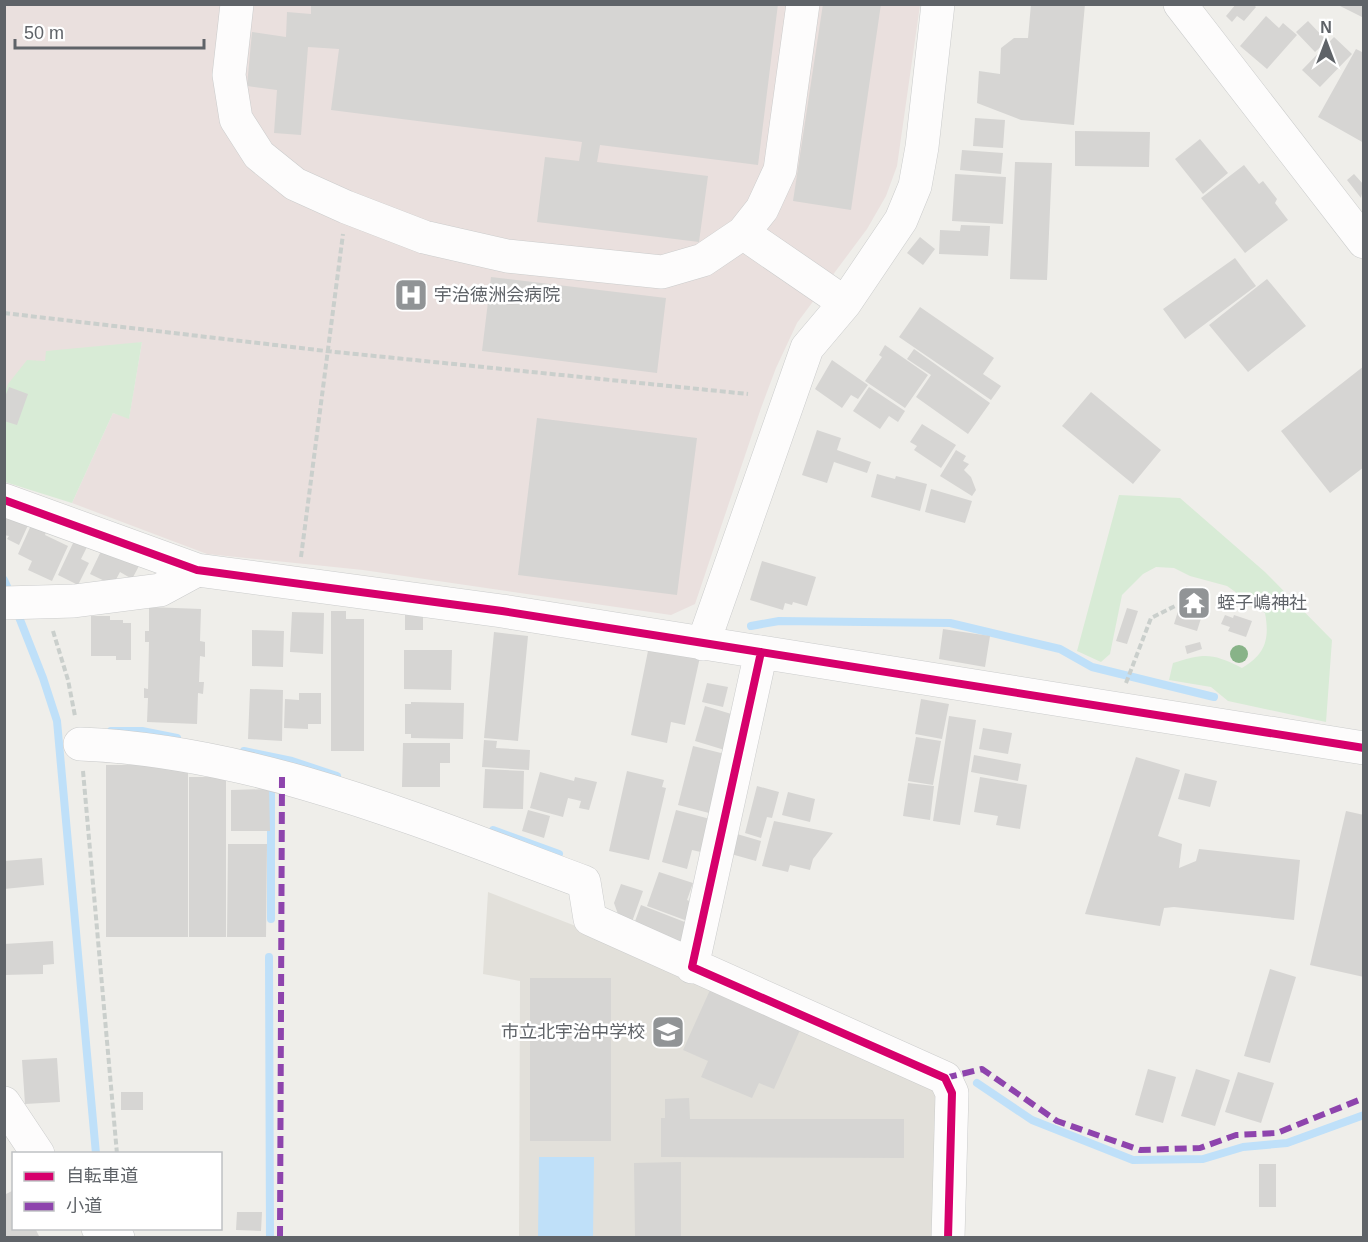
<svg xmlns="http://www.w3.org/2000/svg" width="1368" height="1242" font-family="Helvetica,'Noto Sans JP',sans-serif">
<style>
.education{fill:#e2e0da}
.medical{fill:#eae0de}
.green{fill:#d8ebd6}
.water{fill:#bfe0f9}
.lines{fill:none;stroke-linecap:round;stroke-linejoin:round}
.stream{stroke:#bfe0f9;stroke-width:8}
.building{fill:#d6d5d3}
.minor-casing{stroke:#cbcccc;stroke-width:34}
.path{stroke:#cacfcc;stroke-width:4;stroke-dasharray:6 3;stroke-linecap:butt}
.minor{stroke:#fdfcfc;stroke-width:33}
.quiet{stroke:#8e44ad;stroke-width:6;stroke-dasharray:12 6;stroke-linecap:butt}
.cycleway-casing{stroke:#fff;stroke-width:11}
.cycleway{stroke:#d6006c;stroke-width:8}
.tree{fill:#88b388}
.labels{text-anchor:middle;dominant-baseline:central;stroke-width:5;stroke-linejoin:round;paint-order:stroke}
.poi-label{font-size:18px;fill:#5f6368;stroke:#fff;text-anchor:start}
</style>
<rect width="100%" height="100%" fill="#efeeea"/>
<path class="education" d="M488,892L586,930L931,1084L940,1095L937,1237H519L520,981L483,974Z"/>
<path class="medical" d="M5,5H920L897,166L886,196L867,229L797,323L776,368L761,408L695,604L671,615L363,570L207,554L72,503L113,413L129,418L142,342L46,361L5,397Z"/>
<path class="green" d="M142,342L129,419L113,413L72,503L5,482V393L8,384L27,360L45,361L46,351Z
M1119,495L1180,498L1265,572L1332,640L1326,722L1228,701L1211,687L1169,680L1173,663C1205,653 1212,653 1242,668C1265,654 1270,640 1265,613L1227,586L1190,576L1174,568L1156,567L1143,574L1122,595L1110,654L1101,662L1077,651Z"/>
<path class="water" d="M539,1157H594L593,1237H538Z"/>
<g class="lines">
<path class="stream" d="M4,580L11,595
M17,612L43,678L57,721L96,1154
M751,626L779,621L950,623L1060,649L1092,667L1214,697
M111,731H142L177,738
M244,751L292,761L337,776
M493,830L559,854
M271,919V789
M269,957L270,1238
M977,1083L1032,1120L1133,1160L1203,1159L1243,1147L1287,1143L1364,1115"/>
</g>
<path class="building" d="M311,4H778L758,165L600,145L597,162L708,176L699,242L537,222L545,157L579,161L582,142L331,110L339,49L308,47L301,135L274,133L277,90L247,86L252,32L286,37L287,12L311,14Z
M823,4H881L851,210L793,201Z
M1031,4H1085L1074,125L1021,120L977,103L979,71L1000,74L1001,48L1014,38H1028Z
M1236,4H1253L1256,7L1244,21L1237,16L1232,22L1226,16Z
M1336,4H1364V18Z
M1266,16L1279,28L1283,23L1297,35L1267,69L1240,46Z
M1308,21L1327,41L1315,52L1296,32Z
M1334,37L1352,54L1320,87L1302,70Z
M1356,49L1364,53V143L1318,117Z
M975,118L1005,120L1003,148L973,146Z
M1075,131L1150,132L1149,167L1075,166Z
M1200,139L1228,173L1203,194L1175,159Z
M962,150L1003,153L1001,174L960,170Z
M1015,162L1052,163L1047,280L1010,279Z
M1244,165L1259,184L1263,181L1277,199L1275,203L1288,220L1245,253L1201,198Z
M955,174L1006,177L1003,224L952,221Z
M1354,174L1364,185L1361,198L1347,180Z
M961,225L990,226L988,256L939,254L940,230L960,231Z
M920,237L935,249L923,265L907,253Z
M1235,258L1256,286L1185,339L1163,309Z
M491,277L666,298L657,373L482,351Z
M1267,279L1306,326L1248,372L1209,325Z
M920,307L994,358L983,374L1001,386L991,400L899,337Z
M885,345L928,375L905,408L865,381L882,357L879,355Z
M914,349L990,403L968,434L916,397L931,375L907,359Z
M832,360L868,385L858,399L851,395L842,408L815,389Z
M1364,366V467L1330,493L1281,431Z
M9,387L28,394L17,425L4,421V399Z
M869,387L905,411L898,422L889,416L880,429L853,411Z
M1091,392L1161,450L1133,484L1062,426Z
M537,418L697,438L677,595L518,575Z
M922,424L956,445L941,468L914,450L917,446L910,442Z
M817,430L841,438L837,450L871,462L867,473L834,462L827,483L802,475Z
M956,450L966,456L963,461L969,464L964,470L971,477L976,490L972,496L940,476Z
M877,474L895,479L896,476L927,484L920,511L871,497Z
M931,489L972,501L965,523L925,512Z
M4,512L29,523L19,545L7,539L9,536L4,535Z
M32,523L47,529L45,535L68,546L52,581L28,570L32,561L18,554Z
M74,541L87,547L81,559L89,563L78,585L58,575Z
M103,547L139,566L132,579L120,572L113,585L90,574Z
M762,561L816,577L807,606L793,602L792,605L785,603L783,610L750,600Z
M1186,586L1209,593L1197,631L1174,624Z
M149,607L201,609L200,641L205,642V657L200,656L199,682H204L203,694L198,693L197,724L147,722L148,698H144V688L148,689L149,642H145V631H149Z
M1127,608L1138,611L1127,644L1116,641Z
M331,611H346V619H364V751H331Z
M292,612L324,613L323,654L290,652Z
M405,615L423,616V630H405Z
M1225,615L1233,618L1234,615L1252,621L1246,637L1228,631L1230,627L1221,624Z
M91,616H110V620H123V623H131V660H116V656H91Z
M943,629L990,636L985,667L939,659Z
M252,630L284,631L283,667L252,666Z
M494,632L528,636L518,741L484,738Z
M1200,642L1202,649L1187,654L1185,646Z
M649,646L700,657L685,725L671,722L667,743L631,735Z
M404,650H452L451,690L404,689Z
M707,683L728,687L723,707L702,702Z
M250,689L283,690L282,741L248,739Z
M299,693H321V724H308V729L284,728L285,699L299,700Z
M921,699L949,704L942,739L915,734Z
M411,702L464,703L463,739L411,738V734H405V704H411Z
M705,706L738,716L728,751L695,741Z
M949,716L976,720L960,825L933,821Z
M983,728L1012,733L1008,754L979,749Z
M916,737L941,741L933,785L908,781Z
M484,740L497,741L496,748L530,750L529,770L482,767Z
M403,743H450V763H440V787H402Z
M693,746L729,755L713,814L678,805Z
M974,755L1021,764L1018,781L971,772Z
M1136,757L1180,770L1158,836L1182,844L1179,868L1196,861L1199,849L1300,860L1294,920L1174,907L1164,908L1160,926L1085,914Z
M106,765H188V937H106Z
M485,769L524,771L523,809L483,808Z
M627,771L664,780L662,787L666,788L649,860L609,851Z
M540,772L574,781L575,777L597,782L589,810L579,808L581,801L568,798L563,817L530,808Z
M1185,773L1217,781L1210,807L1178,799Z
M189,777H226V937H189Z
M980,777L1027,785L1020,829L996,825L998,816L974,812Z
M908,783L934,786L930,820L903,816Z
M757,786L779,792L772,818L767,817L761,838L745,833Z
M269,789L270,831H231V790Z
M788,792L815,799L810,822L782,815Z
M528,810L550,816L544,838L522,831Z
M676,810L714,820L705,853L692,850L687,869L662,862Z
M1346,811L1364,815V977L1310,965Z
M774,821L833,833L813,859L810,870L790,865L788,872L762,866Z
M737,834L761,841L756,861L731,854Z
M228,844H267L266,937H227Z
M42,858L44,885L4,889V861Z
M659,872L693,883L687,900L697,904L690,922L647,906Z
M621,884L643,891L632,922L619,917L614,903Z
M641,905L695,926L688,944L634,924Z
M53,941L54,964L43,965V974L4,975V944Z
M1270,969L1296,977L1270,1063L1244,1056Z
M530,978H611V1141H530Z
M710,990L800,1030L774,1089L759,1083L752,1098L701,1077L708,1061L683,1050Z
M57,1058L60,1102L25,1104L22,1060Z
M1148,1069L1176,1077L1163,1123L1135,1115Z
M1196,1069L1230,1080L1215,1126L1181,1116Z
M1238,1072L1274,1083L1261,1123L1225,1112Z
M121,1092H143V1110H121Z
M689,1098L690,1119H904V1158L661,1157V1118H665V1099Z
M681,1162V1238H635L634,1163Z
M1259,1164H1276V1207H1259Z
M14,1190V1228H35L40,1238H4V1195Z
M237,1212H262L261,1231L236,1230Z"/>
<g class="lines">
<defs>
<path id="minor" d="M237,4L229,75L236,119L259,155L295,184L346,207L424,237L507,256L662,272L703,260L743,233L762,209L780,170L803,4
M1180,4L1364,242
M743,233L845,303
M4,500L197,570L502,611L1364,748
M4,603L74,601L160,590L197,570
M703,644L807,348L845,303L901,220L915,186L922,147L938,4
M80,744C256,751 422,822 584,882L590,919L945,1078L952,1093L948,1238
M692,967L761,652
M4,1103L38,1154
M98,1228L118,1238"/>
</defs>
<use href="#minor" class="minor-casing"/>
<path class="path" d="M4,313L326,351L748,394
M301,557L343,234
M53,631L68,680L75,716
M1126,683L1151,618L1177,605
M83,771L117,1154"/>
<use href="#minor" class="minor"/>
<path class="quiet" d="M945,1078L982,1069L1057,1121L1140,1150L1200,1148L1236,1135L1277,1133L1364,1098
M280,1238L282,777"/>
<defs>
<path id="cycleway" d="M4,500L197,570L502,611L1364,748
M761,652L692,967L945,1078L952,1093L948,1238"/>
</defs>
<use href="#cycleway" class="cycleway-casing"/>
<use href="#cycleway" class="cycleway"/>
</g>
<circle class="tree" cx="1239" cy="654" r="9"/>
<defs>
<symbol id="hospital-square" viewBox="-11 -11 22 22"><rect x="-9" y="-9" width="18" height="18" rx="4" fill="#919496" stroke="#fff"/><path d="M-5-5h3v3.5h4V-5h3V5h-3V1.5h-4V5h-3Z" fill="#fff"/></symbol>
<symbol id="temple-square" viewBox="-11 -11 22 22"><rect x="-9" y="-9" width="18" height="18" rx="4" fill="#919496" stroke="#fff"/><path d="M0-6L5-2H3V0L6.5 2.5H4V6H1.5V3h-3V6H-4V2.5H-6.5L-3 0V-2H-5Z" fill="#fff"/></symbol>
<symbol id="school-square" viewBox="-11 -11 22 22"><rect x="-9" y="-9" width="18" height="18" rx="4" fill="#919496" stroke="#fff"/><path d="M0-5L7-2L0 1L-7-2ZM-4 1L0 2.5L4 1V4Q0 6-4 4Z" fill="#fff"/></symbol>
</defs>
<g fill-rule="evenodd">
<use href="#hospital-square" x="392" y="276" width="38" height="38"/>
<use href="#temple-square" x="1175" y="584" width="38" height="38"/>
<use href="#school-square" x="649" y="1013" width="38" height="38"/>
</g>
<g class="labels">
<g class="poi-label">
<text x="434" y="295">宇治徳洲会病院</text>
<text x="1217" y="603">蛭子嶋神社</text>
<text x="645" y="1032" text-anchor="end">市立北宇治中学校</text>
</g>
</g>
<rect width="1368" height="1242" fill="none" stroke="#5f6368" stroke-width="12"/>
<rect x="12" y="1152" width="210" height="78" fill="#ffffff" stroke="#bfc1c3" stroke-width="1.5"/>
<rect x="24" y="1172" width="30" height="9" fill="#d6006c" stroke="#bfc1c3" stroke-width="1.5"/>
<text x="66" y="1182" font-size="18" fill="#5f6368">自転車道</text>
<rect x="24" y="1202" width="30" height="9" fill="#8e44ad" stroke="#bfc1c3" stroke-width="1.5"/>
<text x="66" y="1212" font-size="18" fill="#5f6368">小道</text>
<g transform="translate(1326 42)" stroke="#ffffff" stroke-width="4.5" paint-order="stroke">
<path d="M0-4.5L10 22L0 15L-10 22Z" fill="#5f6368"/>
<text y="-9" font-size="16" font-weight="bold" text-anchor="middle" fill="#5f6368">N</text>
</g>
<path d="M15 39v9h189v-9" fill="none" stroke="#5f6368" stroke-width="3"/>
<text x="24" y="39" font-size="18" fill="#5f6368" stroke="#ffffff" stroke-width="4.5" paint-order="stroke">50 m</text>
</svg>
